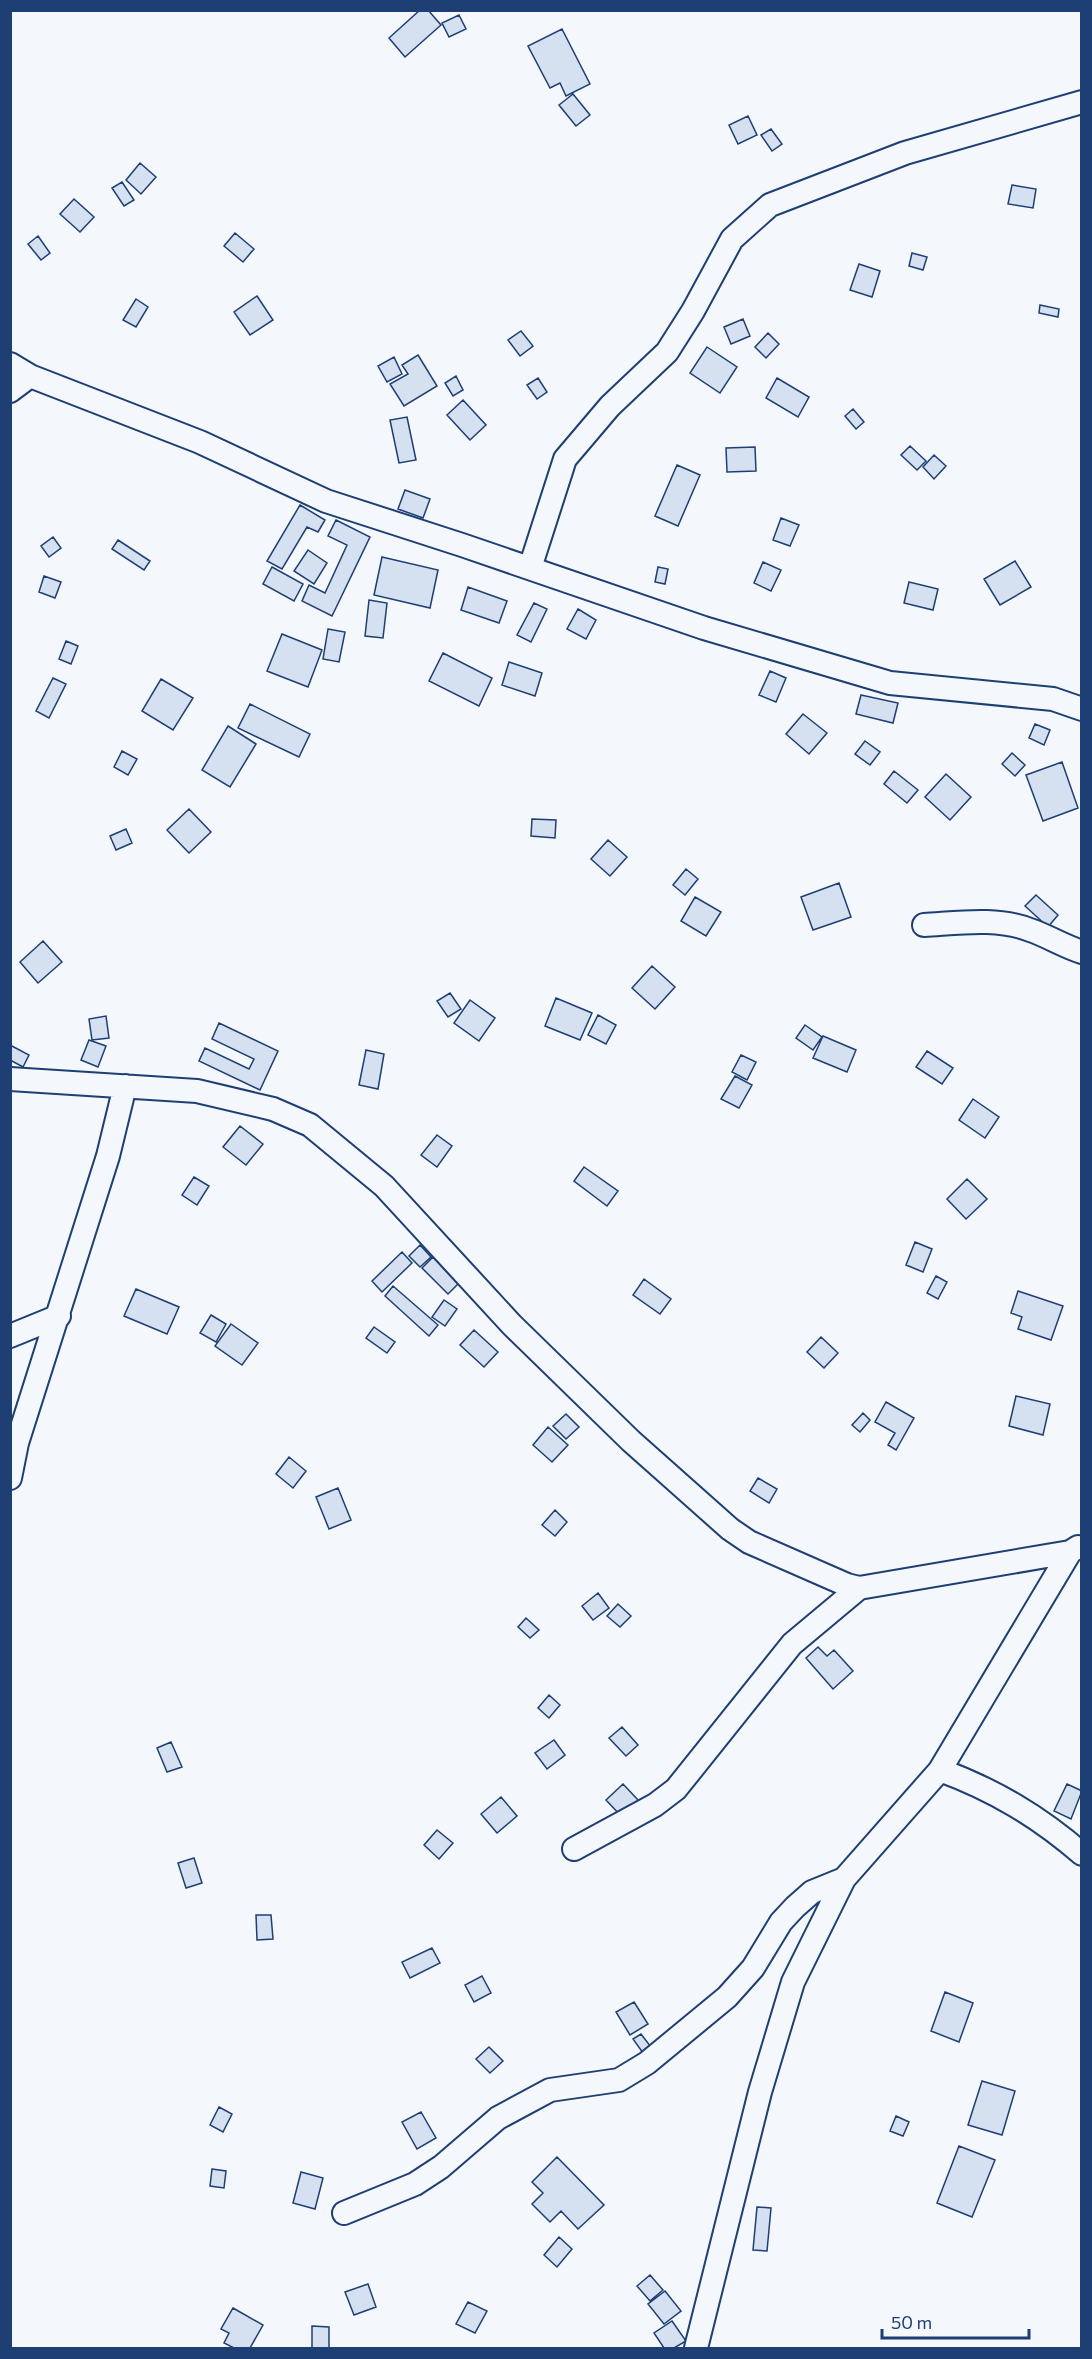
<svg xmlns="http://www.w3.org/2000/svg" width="1092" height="2359" font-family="Commissioner,sans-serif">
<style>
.building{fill:#d5e0f0;stroke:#1d3f73;stroke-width:1.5}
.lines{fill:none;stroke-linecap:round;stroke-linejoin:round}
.minor-casing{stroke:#1d3f73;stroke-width:26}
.minor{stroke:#f4f7fb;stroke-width:22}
</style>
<rect width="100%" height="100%" fill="#f4f7fb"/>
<path class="building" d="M420,10H428L441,25L405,57L389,38Z
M459,15L466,29L449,37L442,23Z
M562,29L590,84L566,96L560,83L550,88L528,46Z
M573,94L590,115L576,126L559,105Z
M748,116L757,135L738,144L729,125Z
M771,129L782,144L772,151L761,135Z
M140,163L156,177L141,194L126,180Z
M122,182L134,200L124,206L112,188Z
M1012,185L1036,189L1033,208L1008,204Z
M74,199L94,217L80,232L60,214Z
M235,233L254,249L243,262L224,246Z
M38,236L50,253L41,260L28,244Z
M912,253L927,257L923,270L909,266Z
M859,264L880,271L872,297L850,290Z
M257,296L273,320L250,335L234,312Z
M136,299L148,307L136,327L123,320Z
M1040,305L1059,309L1058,317L1039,313Z
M743,319L750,336L731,344L724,327Z
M521,331L533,346L520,356L508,340Z
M768,333L779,344L766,358L755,347Z
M707,347L737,367L720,393L690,373Z
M418,355L437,386L404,406L390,384L408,374L402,365Z
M394,357L402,374L387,382L378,366Z
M456,376L463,390L453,396L445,383Z
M538,378L547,392L537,399L527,385Z
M777,378L809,397L798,417L766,398Z
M463,400L486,425L470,440L447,415Z
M853,409L864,422L856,429L845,416Z
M407,417L416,460L399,463L390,420Z
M910,446L926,461L917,470L901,455Z
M755,447L756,471L727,472L726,448Z
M934,455L946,466L934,479L923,467Z
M677,465L700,475L678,526L655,516Z
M405,490L430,499L423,518L398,509Z
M300,505L325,520L318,532L307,527L282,569L267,561Z
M781,518L799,525L790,546L773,540Z
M336,520L370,537L332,616L302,601L309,585L325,593L347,545L328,536Z
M53,537L61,548L49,557L41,546Z
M118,540L150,561L144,570L112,549Z
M308,550L327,563L314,584L294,571Z
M382,557L438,570L430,608L374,595Z
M1015,561L1031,587L1000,605L984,579Z
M763,562L781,570L771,591L754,583Z
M272,567L303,584L294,601L263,584Z
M658,567L668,569L665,584L655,582Z
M44,576L61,582L55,598L39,592Z
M909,582L938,589L933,610L904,603Z
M468,587L507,601L499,623L461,610Z
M369,600L387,603L383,638L365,636Z
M534,603L547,609L531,642L517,635Z
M578,609L596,620L586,639L567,629Z
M328,629L345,632L339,662L323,659Z
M282,634L322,650L308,687L267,671Z
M66,641L78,646L71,664L59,659Z
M443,653L492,678L479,706L429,681Z
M509,662L542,673L535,696L502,685Z
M770,671L786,678L776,702L759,695Z
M53,678L66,684L49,718L36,711Z
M161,679L193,698L173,730L142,711Z
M861,695L898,703L893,723L856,714Z
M250,704L310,734L299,757L238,728Z
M803,714L827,733L809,754L786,734Z
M1035,724L1050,730L1044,745L1029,738Z
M228,726L256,744L230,787L202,770Z
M865,741L880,752L870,765L855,754Z
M122,751L137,759L128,775L114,767Z
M1012,753L1025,765L1015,776L1002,764Z
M1062,762L1078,808L1043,821L1026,775Z
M894,771L918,790L907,803L884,784Z
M946,774L971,797L950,820L925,797Z
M189,809L211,832L189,853L167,830Z
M532,819L556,820L555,838L531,836Z
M126,829L132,843L116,850L110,836Z
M608,840L627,857L610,876L591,859Z
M686,869L698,879L685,895L673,885Z
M839,883L851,917L813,930L801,897Z
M1036,895L1058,915L1048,927L1025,906Z
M695,897L721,912L706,936L681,921Z
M43,941L62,962L38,983L20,962Z
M652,966L675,987L655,1009L632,988Z
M450,993L461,1009L448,1017L437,1001Z
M556,998L592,1013L580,1040L545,1026Z
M470,1000L495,1018L479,1041L454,1023Z
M598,1015L616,1025L606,1044L588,1035Z
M106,1016L109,1038L92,1040L89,1019Z
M219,1023L278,1051L260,1090L199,1061L205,1048L249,1069L254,1059L212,1039Z
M805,1025L822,1037L813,1050L796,1038Z
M823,1036L856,1050L847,1072L813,1058Z
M89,1040L106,1046L98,1067L81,1060Z
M10,1045L29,1055L23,1067L10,1060Z
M366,1050L384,1054L378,1089L359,1085Z
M927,1051L953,1068L942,1084L916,1067Z
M741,1055L756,1062L747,1080L732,1072Z
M735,1076L752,1085L739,1108L721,1099Z
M973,1099L999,1117L985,1138L959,1120Z
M240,1126L263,1144L246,1165L223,1147Z
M437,1135L452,1146L437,1167L421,1155Z
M584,1167L618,1191L607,1206L574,1181Z
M194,1177L209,1186L197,1205L182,1195Z
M967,1179L987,1199L966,1219L947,1199Z
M915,1242L932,1249L923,1272L906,1265Z
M420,1245L431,1257L420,1267L409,1256Z
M402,1252L412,1263L382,1292L372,1281Z
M433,1257L458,1284L448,1294L422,1268Z
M936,1276L947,1282L938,1299L927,1293Z
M644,1279L671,1299L660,1314L633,1295Z
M393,1286L438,1325L429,1336L385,1296Z
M136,1289L179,1307L167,1334L124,1316Z
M1018,1291L1063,1306L1051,1340L1018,1329L1022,1317L1011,1313Z
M444,1300L457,1309L445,1326L432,1317Z
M211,1315L226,1324L216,1342L200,1333Z
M231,1324L258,1343L242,1365L215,1346Z
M374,1327L395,1342L387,1353L366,1338Z
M474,1330L498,1352L484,1367L460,1345Z
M821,1337L838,1353L824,1368L807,1352Z
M1016,1396L1050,1404L1043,1435L1009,1426Z
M886,1402L914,1418L896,1450L888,1445L895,1433L875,1422Z
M863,1413L870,1420L860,1432L852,1425Z
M566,1414L579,1427L566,1439L553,1426Z
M548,1427L568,1445L552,1462L533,1445Z
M289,1457L306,1471L293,1488L276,1474Z
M758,1478L777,1489L769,1503L750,1491Z
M338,1488L351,1520L329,1529L316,1497Z
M555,1510L567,1522L555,1536L542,1525Z
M598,1593L609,1608L593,1620L582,1606Z
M618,1604L631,1616L620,1627L607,1616Z
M526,1618L539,1630L530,1638L518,1627Z
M818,1647L827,1656L834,1650L853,1671L833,1689L806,1658Z
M549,1695L560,1705L549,1718L538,1708Z
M622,1727L638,1745L626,1756L609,1738Z
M554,1740L565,1755L547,1769L535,1753Z
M171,1742L182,1767L167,1772L157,1748Z
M623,1784L639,1801L622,1817L606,1800Z
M1067,1784L1082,1791L1071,1819L1054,1811Z
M501,1797L517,1816L497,1833L481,1814Z
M437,1830L453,1843L439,1859L424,1845Z
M194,1858L202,1883L186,1888L178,1863Z
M256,1915H271L273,1939L257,1940Z
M432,1948L440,1963L410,1978L402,1962Z
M482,1976L491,1993L474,2002L465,1985Z
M945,1992L973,2003L959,2042L931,2031Z
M634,2002L648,2024L630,2035L616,2012Z
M641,2034L651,2047L643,2053L633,2039Z
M489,2047L503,2061L490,2073L476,2059Z
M982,2081L1015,2091L1002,2135L968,2125Z
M219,2107L232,2114L223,2132L210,2125Z
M421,2112L436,2138L417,2149L402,2122Z
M896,2116L909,2122L903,2136L890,2131Z
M959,2146L995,2160L972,2217L937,2203Z
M557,2157L604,2205L578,2229L561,2211L550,2222L532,2204L543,2193L532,2182Z
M212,2169L226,2171L224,2188L210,2186Z
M301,2172L323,2178L315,2209L293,2203Z
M757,2207L771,2208L767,2251L753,2250Z
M559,2237L572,2249L557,2267L544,2255Z
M650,2275L663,2290L650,2301L637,2286Z
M368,2284L376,2307L354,2315L345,2292Z
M665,2291L681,2311L664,2324L648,2304Z
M468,2302L487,2311L475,2333L456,2324Z
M233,2308L263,2325L250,2348H234L224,2343L229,2333L221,2329Z
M672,2321L686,2341L674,2348H664L654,2333Z
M312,2326L329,2327V2348H312Z"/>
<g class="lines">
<defs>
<path id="minor" d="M10,364L30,376
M10,391L30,376L200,442L326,501L462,545L704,628L890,683L1053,699L1082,709
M530,568L565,459L610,406L667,352L693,311L732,239L770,205L905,153L1082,102
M924,925C959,923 997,917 1030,930C1048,936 1063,946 1082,952
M10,1079L197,1091L273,1109L310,1125L384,1186L512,1325L631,1441L730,1529L749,1542L847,1585L859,1588L1070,1552
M10,1336L59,1316
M10,1478L17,1443L108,1156L125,1086
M940,1770C994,1790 1038,1816 1082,1854
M574,1849L655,1805L676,1789L792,1644L859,1588
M344,2213L415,2184L441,2167L498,2118L550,2090L619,2080L647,2063L727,1997L753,1968L781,1922L795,1907L812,1892L844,1879
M696,2348L760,2092L793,1982L844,1879L940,1770L1070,1552L1078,1547"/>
</defs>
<use href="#minor" class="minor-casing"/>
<use href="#minor" class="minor"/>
</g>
<rect width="1092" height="2359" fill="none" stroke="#1d3f73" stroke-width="24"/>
<path d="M882 2329v9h147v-9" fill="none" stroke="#1d3f73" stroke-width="3"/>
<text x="891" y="2329" font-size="18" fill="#1d3f73" stroke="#f4f7fb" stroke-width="4.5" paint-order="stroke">50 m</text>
</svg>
